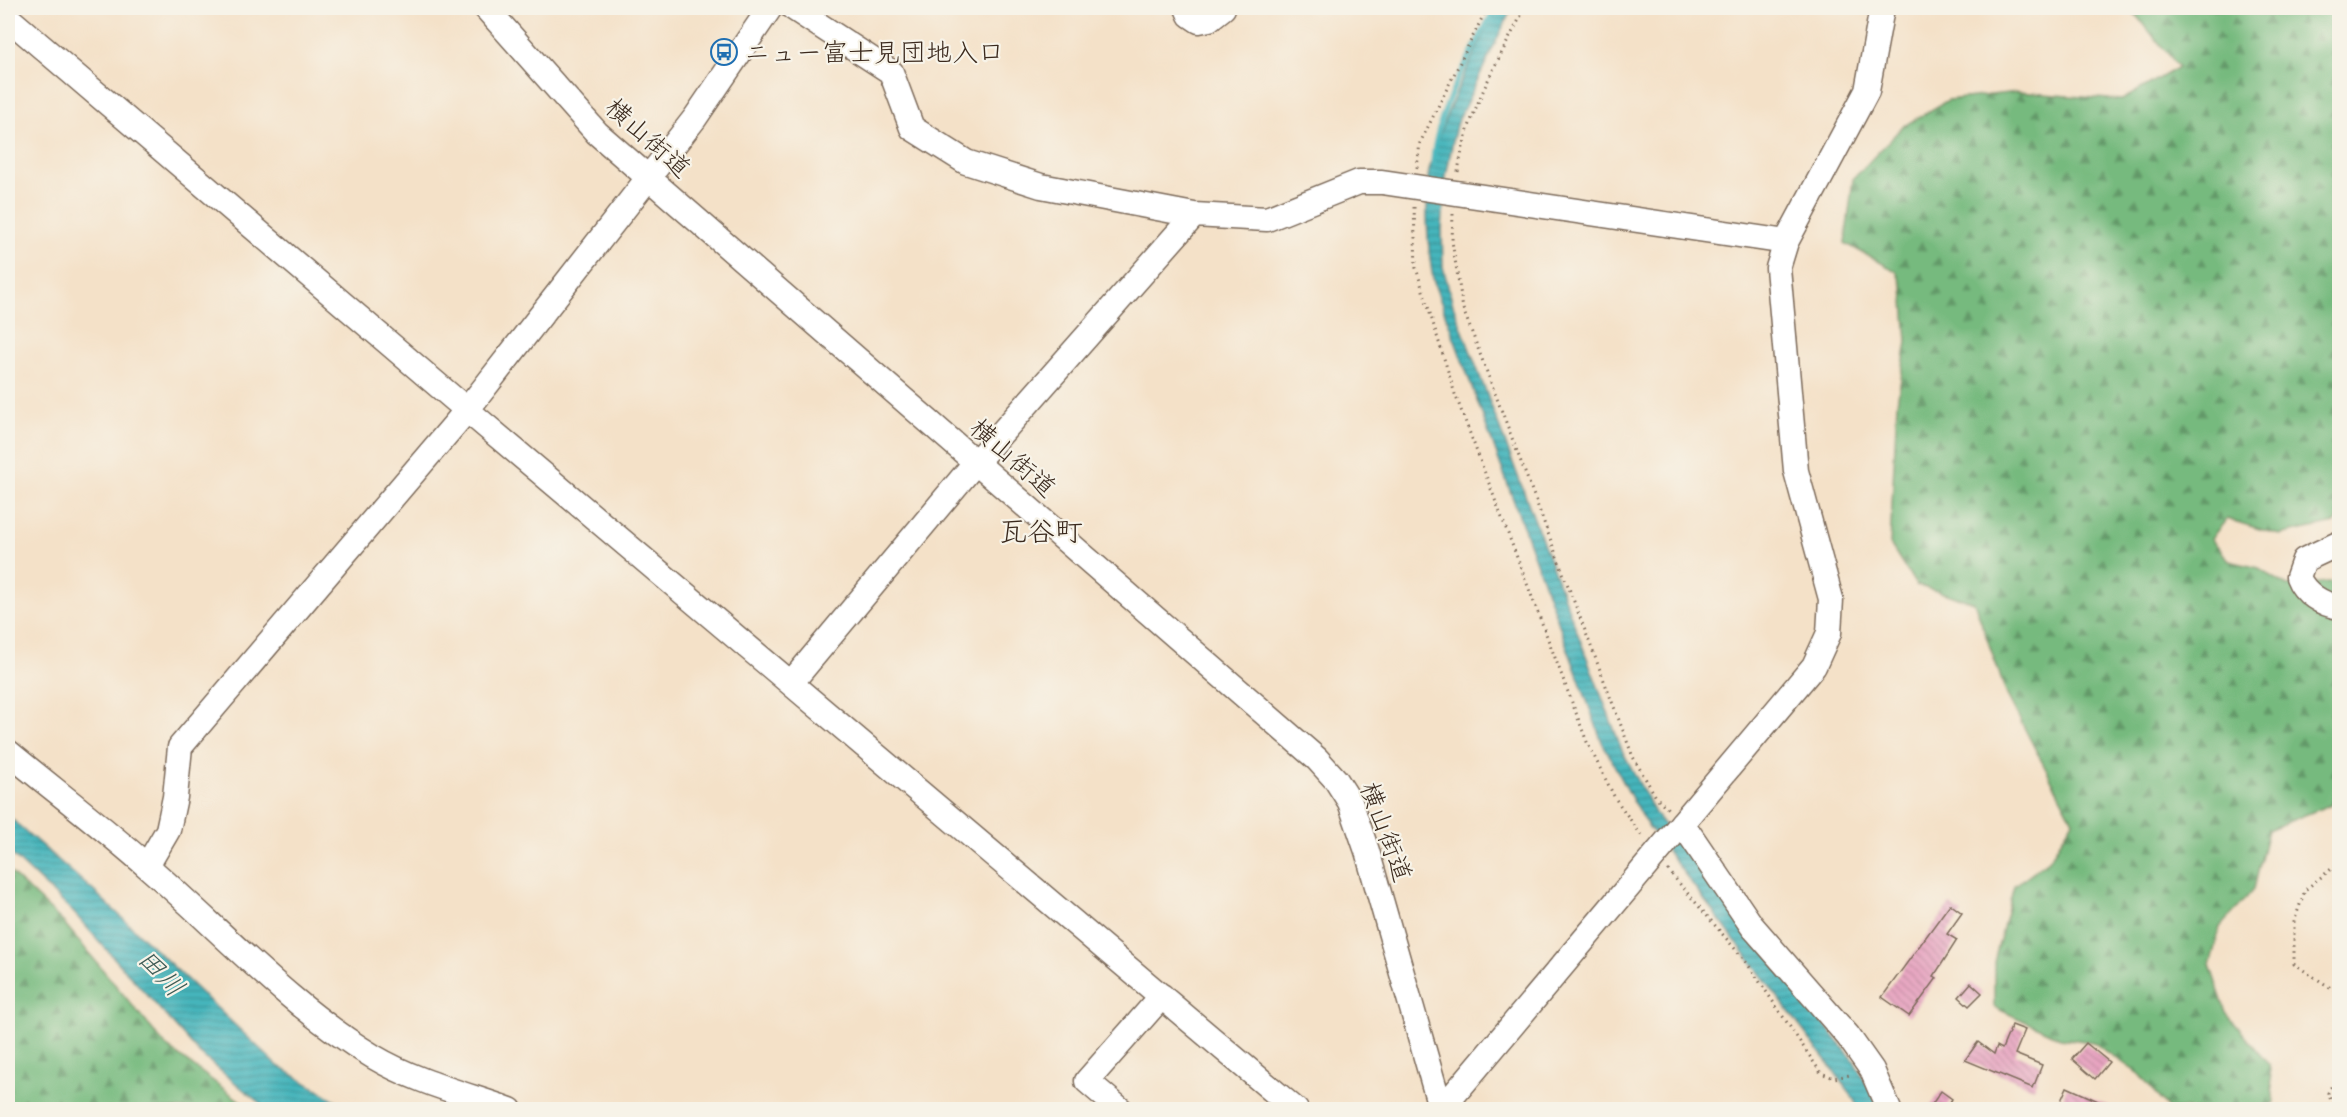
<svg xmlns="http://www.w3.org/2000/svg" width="2347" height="1117" font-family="Caveat,'Klee One',sans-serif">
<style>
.forest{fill:url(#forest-firs);stroke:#58724e;stroke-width:1.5}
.water{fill:url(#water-rules);stroke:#40706d;stroke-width:1.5}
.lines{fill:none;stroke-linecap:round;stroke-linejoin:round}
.stream{stroke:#45b5bc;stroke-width:5}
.building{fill:url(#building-back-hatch)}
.minor-casing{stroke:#7c6a5a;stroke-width:27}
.path{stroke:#7c6a5a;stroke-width:3;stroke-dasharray:1.5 4.5;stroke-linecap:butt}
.minor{stroke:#fff;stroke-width:24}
.labels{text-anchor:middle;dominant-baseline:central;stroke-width:4.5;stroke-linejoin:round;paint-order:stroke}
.poi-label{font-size:26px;fill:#3b2a1e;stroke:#f7f3e8;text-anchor:start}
.street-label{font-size:26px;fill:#3b2a1e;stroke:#f7f3e8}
.water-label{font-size:27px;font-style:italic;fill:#3e5b55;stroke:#f7f3e8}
.quarter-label{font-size:28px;fill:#3b2a1e;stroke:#f7f3e8}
</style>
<defs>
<pattern id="forest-firs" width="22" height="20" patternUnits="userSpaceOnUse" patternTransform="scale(1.5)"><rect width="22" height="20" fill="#76ba7e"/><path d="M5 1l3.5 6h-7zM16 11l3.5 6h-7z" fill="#629767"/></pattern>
<pattern id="water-rules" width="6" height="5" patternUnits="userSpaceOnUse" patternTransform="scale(1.5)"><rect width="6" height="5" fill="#45b5bc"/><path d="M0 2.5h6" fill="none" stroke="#3b9398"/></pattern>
<pattern id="building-back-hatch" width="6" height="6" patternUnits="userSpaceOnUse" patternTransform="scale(1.5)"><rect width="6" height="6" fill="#e69dbd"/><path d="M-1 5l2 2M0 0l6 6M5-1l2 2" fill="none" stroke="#bc8099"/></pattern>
</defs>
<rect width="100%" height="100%" fill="#f7f3e8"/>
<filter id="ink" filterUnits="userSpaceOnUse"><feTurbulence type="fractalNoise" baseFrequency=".0167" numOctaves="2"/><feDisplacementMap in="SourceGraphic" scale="12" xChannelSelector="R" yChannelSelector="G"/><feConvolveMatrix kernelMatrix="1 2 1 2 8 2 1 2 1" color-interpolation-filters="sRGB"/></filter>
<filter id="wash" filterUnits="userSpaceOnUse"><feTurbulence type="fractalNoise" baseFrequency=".008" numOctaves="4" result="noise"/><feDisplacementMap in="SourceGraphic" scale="24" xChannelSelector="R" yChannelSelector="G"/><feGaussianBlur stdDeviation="1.35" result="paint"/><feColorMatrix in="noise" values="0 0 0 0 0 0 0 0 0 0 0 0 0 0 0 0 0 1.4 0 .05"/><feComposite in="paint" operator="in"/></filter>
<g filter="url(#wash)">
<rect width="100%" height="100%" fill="#f4e1c8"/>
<path class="forest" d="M2130,8H2339V519L2335,523L2279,535L2227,519L2211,538L2229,561L2259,568L2287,586L2339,581V798L2334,803L2268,830L2254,889L2220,927L2210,965L2226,1013L2269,1064L2274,1103L2260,1109H2168L2139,1074L2093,1042L2060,1038L1994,1007V962L2014,886L2049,860L2073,821L2007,695L1974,602L1916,585L1890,544L1897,403L1907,342L1903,287L1896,271L1845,243L1853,179L1902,127L1948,100L2017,92L2122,100L2179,67Z
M8,870L64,923L166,1046L251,1109H8Z"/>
<path class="water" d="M1496,8H1512L1456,125L1446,176L1442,229L1443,267L1453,305L1622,750L1656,815L1854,1061L1880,1109H1859L1849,1091L1643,819L1602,742L1435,286C1428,261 1424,195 1429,171C1442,114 1472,60 1496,8Z
M8,816L97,894L278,1066L350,1109H267L199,1053L73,912L8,851Z"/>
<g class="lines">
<path class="stream" d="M1433,161C1437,107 1471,55 1495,8"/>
</g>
<g id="blocks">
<path class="building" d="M1950,904L1962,913L1947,934L1957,940L1934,976L1937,978L1909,1016L1882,997Z
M1971,983L1982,993L1969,1006L1959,997Z
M2012,1025L2025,1030L2015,1054L2042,1065L2033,1088L1965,1060L1978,1042L1994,1054L1997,1046L2002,1049Z
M2086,1043L2109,1062L2095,1079L2072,1059Z
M2067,1087L2118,1110H2057Z
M1941,1091L1952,1099L1945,1110H1928Z"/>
</g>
</g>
<g filter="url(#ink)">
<use href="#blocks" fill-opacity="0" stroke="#7c6a5a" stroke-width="1.5"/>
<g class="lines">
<defs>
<path id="minor" d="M486,8L597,133L1317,759L1336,780L1350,802L1367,851L1441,1110
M793,8L891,72L912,128L966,162L1041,186L1194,215L1267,219L1359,182H1382L1786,242
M1187,8L1190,15L1199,21L1209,19L1223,8
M8,18L467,410L1296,1110
M2340,543L2304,560L2298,577C2304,593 2322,605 2340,607
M791,683L975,463L1194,215
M8,752C54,790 103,827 148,867C222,931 290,1007 374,1057C414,1081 465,1094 510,1110
M1682,823L1752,926L1848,1036L1872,1070L1889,1110
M147,866L168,830L175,797L180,747L467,410L695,118L770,8
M1121,1110L1087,1081L1162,996
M1441,1110L1814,666L1829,633L1831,599L1796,471L1778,268L1786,242L1867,91L1882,8"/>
</defs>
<use href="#minor" class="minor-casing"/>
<path class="path" d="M1417,168L1420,143L1487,8
M1458,172C1467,112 1498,61 1525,8
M1414,207L1416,268L1455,394L1587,742L1615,798L1644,839
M1453,214L1452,241L1463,309L1633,757L1656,797L1668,809
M2340,862L2305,890L2294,922V964L2340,994
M1668,870L1747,963L1821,1073L1834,1078L1850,1075
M2335,1110L2328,1093L2340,1070"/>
<use href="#minor" class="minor"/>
</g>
</g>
<defs>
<symbol id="bus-ring" viewBox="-11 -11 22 22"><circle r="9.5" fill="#f7f3e8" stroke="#1f6fb2" stroke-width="1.5"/><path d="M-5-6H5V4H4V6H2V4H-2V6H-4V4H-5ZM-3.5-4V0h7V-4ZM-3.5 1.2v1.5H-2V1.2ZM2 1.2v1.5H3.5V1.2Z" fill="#1f6fb2"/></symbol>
</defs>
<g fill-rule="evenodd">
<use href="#bus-ring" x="709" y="37" width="30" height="30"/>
</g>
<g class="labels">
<g class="poi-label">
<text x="744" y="52">ニュー富士見団地入口</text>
</g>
<g class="street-label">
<text transform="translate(648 138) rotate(42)">横山街道</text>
<text transform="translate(1013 458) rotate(41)">横山街道</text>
<text transform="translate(1386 832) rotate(70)">横山街道</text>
</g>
<g class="water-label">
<text transform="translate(161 973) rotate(46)">田川</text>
</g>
<g class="quarter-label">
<text x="1041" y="531">瓦谷町</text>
</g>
</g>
<rect width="2347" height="1117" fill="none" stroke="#f7f3e8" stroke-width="30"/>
</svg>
